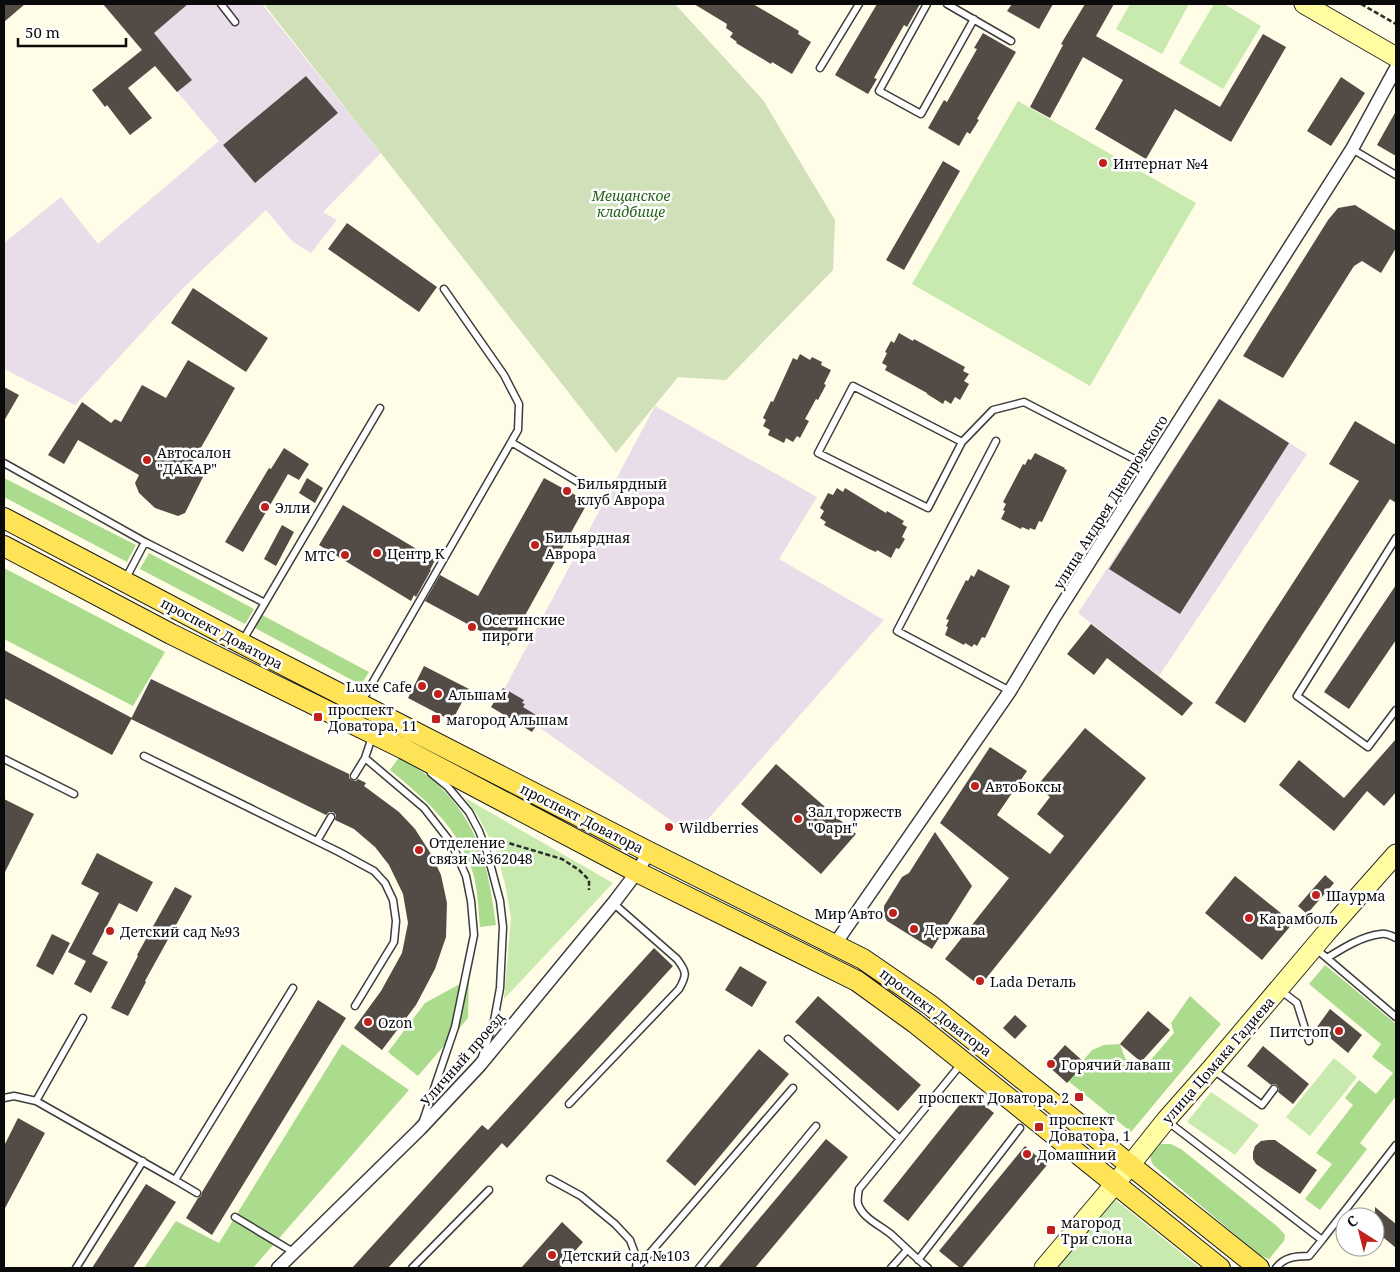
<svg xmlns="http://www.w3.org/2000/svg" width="1400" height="1272" font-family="'Noto Serif',serif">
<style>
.industrial{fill:#eaddea}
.green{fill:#c9eaaf}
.forest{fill:#abdc8e}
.cemetery{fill:#d0e0b8}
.building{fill:#534c46}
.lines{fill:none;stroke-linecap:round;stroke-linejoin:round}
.lane-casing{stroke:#3d3d3d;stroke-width:9}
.street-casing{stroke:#3d3d3d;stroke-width:15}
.secondary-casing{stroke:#2c2c2c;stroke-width:21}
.primary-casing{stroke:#1b1b1b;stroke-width:22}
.path{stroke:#2c2c2c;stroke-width:2.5;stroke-dasharray:5 2.5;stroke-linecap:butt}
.lane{stroke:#fff;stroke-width:6}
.street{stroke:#fff;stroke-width:12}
.secondary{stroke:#fffca2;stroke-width:19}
.primary{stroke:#ffe357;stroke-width:20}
.poi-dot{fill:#bf211c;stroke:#fff;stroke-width:2}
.labels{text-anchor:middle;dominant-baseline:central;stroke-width:5;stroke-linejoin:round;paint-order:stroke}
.poi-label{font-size:14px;fill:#0a0a0a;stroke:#fff;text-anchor:start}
.park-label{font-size:14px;font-style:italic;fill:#226318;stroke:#fff}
.street-label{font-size:14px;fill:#0a0a0a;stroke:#fff}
</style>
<rect width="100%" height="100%" fill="#fffce7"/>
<path class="industrial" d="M103,4H262L381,153L323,212L337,220L311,253L292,241L266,210L183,288L75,405L4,369V243L61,197L98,244L219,141Z
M1219,398L1307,454L1159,676L1078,613Z
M655,406L817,497L779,559L884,620L693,836L499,699Z"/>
<path class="green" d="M1130,4H1189L1162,54L1116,29Z
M1214,4H1224L1261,26L1223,89L1179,63Z
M1018,101L1196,203L1090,386L912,284Z
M465,798L613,883L504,999L511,918L505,884L496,851L479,818Z
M1334,1058L1357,1077L1310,1136L1286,1117Z
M1211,1092L1259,1125L1235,1155L1187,1122Z
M1113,1198L1200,1268H1056Z"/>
<path class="forest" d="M4,478L136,545L127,562L4,497Z
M149,553L254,609L245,624L140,569Z
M4,568L165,652L133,706L4,639Z
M262,615L369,672L361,685L255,628Z
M400,756C411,764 424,772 434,781C480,823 488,866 496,925L480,927C478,908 478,888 472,870C457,826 425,799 390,770Z
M1325,965L1396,1024V1096L1360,1143L1367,1149L1320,1210L1305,1199L1332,1164L1316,1153L1353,1105L1345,1098L1359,1080L1376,1094L1393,1073L1372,1057L1381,1044L1309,984Z
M469,979L468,1018L418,1076L388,1052L425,1003Z
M1190,996L1221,1024L1131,1132L1067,1080L1092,1050L1104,1045L1120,1044L1125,1058L1143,1069L1174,1033L1171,1023Z
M342,1044L409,1090L253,1268H144L176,1221L219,1243Z
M1161,1144H1171L1181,1149L1278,1227L1285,1235L1284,1241L1269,1259L1259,1255L1153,1165L1150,1156Z"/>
<path class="cemetery" d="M264,4H675L763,100L835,220L833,270L726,380L678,377L616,453Z"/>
<path class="building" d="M4,4H25L4,22Z
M103,4H188L154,33L192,80L177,92L155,66L128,88L152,118L130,135L107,105L105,107L92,90L142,50Z
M694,4H753L799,31L798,34L811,42L792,74L772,62L771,64L736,43L737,42L730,37L733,33L726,28L727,24Z
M877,4H920L907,27L904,25L874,78L877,79L868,94L835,75Z
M1012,4H1053L1039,29L1007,11Z
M1085,4H1114L1096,36L1220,107L1263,34L1286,47L1231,142L1175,109L1146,159L1095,129L1123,80L1083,57L1050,118L1030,107L1063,45L1061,44Z
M983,33L1016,52L977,119L979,120L970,134L967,132L959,146L928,128L944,100L947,102L977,49L974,48Z
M306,76L338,113L255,183L223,145Z
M1341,77L1365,93L1331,146L1307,131Z
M1396,111V156L1377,145Z
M943,161L960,171L904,270L886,260Z
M1355,205L1396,231V248L1381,273L1362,261L1354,266L1283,378L1243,356L1328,220L1338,208Z
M347,223L437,287L419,312L328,249Z
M193,288L268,338L246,372L171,323Z
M899,333L913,341L914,339L965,367L963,371L969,374L964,381L969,384L960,400L955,397L951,404L945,400L943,404L927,394V393L885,370L887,366L882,363L887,353L885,352L891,341L894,343Z
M800,354L810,360L812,357L822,362L821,365L831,370L824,384L826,385L818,400L816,399L805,419L809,421L800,438L797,436L793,442L786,438L784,443L768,435L770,430L763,426L766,420L763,418L771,401L773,402L793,358L797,360Z
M188,360L235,388L191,465L205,473L185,513L178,516L155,508L139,493L135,483L139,475L78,440L64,464L48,455L82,402L111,423L115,419L121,422L142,385L166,398Z
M4,387L19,395L4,421Z
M1219,399L1289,443L1180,614L1109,569Z
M1355,421L1396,445V503L1390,499L1245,723L1215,703L1359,481L1329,464Z
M284,448L309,464L299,480L288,474L243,552L225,542L269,468L271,469Z
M1035,453L1065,468L1064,469L1067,470L1042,522L1039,521L1035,530L1030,528L1029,530L1022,527L1021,529L1001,519L1005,511L1003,510L1006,504L1003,502L1023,464L1025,465L1028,459L1031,460Z
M307,478L323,488L315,503L299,493Z
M544,478L588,502L508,646L425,601L440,575L478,596Z
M837,488L843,492L845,488L886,513L887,511L904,521L902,524L907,527L902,537L905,539L899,549L896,548L891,558L877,550L876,552L869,549L824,525L826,522L820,518L824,511L820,508L828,493L833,495Z
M343,505L435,560L430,570H431L416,597L414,595L411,601L319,545Z
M282,525L294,532L276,566L264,559Z
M978,569L1010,586L985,638L982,637L977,646L974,644L972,647L965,643L964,645L945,635L948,627L946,626L949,620L946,619L966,580L968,581L971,575L974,577Z
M1396,585V640L1349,709L1324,692Z
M1091,624L1193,703L1182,716L1107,658L1094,675L1067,654Z
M4,650L132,718L112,755L4,698Z
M424,666L469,689L452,721L408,698Z
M151,679L349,774V778L352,780L356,781L358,779L366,783L364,786L399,812L415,829L431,854L441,875L447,903L446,937L435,969L416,1005L382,1050L354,1028L381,991L402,953L408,923L403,894L389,865L375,847L354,829L335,820L336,815L333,812H329L326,815L131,719Z
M503,688L524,700L522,703L525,704L523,707L541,718L532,732L491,707Z
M1085,728L1146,778L980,986L945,959L1009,878L940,823L990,747L1027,771L997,815L1050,854L1064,836L1037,814L1050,797L1037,786Z
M1396,739V792L1384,806L1367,791L1334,831L1279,785L1299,760L1344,798Z
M776,764L856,834L821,874L741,804Z
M4,799L34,814L4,874Z
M935,832L972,886L932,949L887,921L885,917L884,910V906L902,877L909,873Z
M97,853L153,882L137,912L119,903L92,954L108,962L91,993L74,984L86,961L68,952L99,893L81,884Z
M1325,875L1334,883L1307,914L1298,906Z
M1235,876L1293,923L1262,960L1205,913Z
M175,887L192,896L145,981L146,982L128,1016L111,1008L138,956L137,955Z
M52,934L70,943L53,975L36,966Z
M654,948L673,966L507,1148L502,1143L388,1268H352L482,1125L488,1130Z
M740,966L767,982L752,1007L725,990Z
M818,996L921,1085L898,1111L795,1022Z
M318,1000L346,1018L212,1235L186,1218L198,1198L201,1196L202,1192Z
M1330,1009L1362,1035L1348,1053L1317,1027Z
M1148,1011L1170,1030L1141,1062L1120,1044Z
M1015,1015L1027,1026L1015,1039L1003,1028Z
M1065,1045L1085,1063L1067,1083L1047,1065Z
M1263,1046L1309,1084L1293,1104L1278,1092L1279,1089L1277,1085L1274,1084L1271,1085L1247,1066Z
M759,1049L789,1074L695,1186L666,1161Z
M969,1093L994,1113L908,1221L883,1201Z
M18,1118L45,1133L4,1210V1146Z
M826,1139L848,1157L755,1268H718Z
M1268,1140H1275L1317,1170L1300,1194L1256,1164L1253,1159V1152L1255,1146L1261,1141Z
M1025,1146L1047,1165L962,1268H960L939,1251Z
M146,1184L176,1202L133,1268H92Z
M1375,1207L1396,1224V1248L1384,1238L1375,1250Z
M562,1222L583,1242L560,1268H521Z"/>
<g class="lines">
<defs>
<path id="lane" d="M221,4L235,22
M927,4L879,91L921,114L974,19
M947,4L1011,41
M820,68L859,4
M1352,149L1396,175
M996,441L897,631L1010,691
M511,442L583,485
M962,442L853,386L818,453L928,508L962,442L993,410L1024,402L1150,467
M4,463L145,542L125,580
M1396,538L1297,696L1368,747L1396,710
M145,542L265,603
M243,640L380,408
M362,701L518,430L519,404L504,375L444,289
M372,737L365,758L424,808L452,844L466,876L471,901L474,935L455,1027L423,1121
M144,756L339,852L374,871L385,883L393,900L396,921L394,942L355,1006
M4,759L74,794
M431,773L448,787L469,812L479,831L487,852L500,901L503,927L500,988L494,1021L482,1057
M354,776L365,758
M317,841L331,817
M1315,948L1396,1017
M1327,958C1343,948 1362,936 1381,934C1386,933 1392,936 1396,938
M1280,990L1297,1003L1309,1041
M788,1039L900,1139L961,1064
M1212,1069L1262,1105L1274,1089
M4,1098L14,1096L36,1101L175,1180L293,988
M36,1101L83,1018
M569,1104L679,989C687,975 687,972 677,959L613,903
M1167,1121L1322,1240L1396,1145
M900,1139L859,1189C858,1194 857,1199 858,1204C863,1219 882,1226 893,1236C905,1247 916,1258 928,1268
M550,1179L581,1196L615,1224L630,1240L637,1259L636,1268
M175,1180L197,1193
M235,1217L295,1253
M918,1260L1020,1128
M76,1268L143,1161
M412,1268L489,1190
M637,1268L793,1088
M699,1268L816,1126
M891,1268L907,1250
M1276,1268C1284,1257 1296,1256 1309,1256L1322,1240"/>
<path id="street" d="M835,944L1010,691L1055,616L1352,149L1396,68
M278,1268L420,1129L480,1065L615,901L637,872L649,852"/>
<path id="secondary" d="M1304,4L1396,57
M1044,1268L1115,1184L1166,1120L1211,1069L1326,933L1396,854"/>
<path id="primary" d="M4,518L241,643L649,852L863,959L930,1005L1259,1268
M4,546L171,634L404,749L637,872L857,981L915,1023L1220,1268"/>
</defs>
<use href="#lane" class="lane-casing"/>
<use href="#street" class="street-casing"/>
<use href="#secondary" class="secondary-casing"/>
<use href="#primary" class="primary-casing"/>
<path class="path" d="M1361,4L1396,24
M495,839L562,859L579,870L589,880V890"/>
<use href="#lane" class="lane"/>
<use href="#street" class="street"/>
<use href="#secondary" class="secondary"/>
<use href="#primary" class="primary"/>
</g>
<g class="poi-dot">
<circle cx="1103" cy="163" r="5"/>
<circle cx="147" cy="460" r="5"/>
<circle cx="567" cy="491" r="5"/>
<circle cx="265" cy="507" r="5"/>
<circle cx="535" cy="545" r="5"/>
<circle cx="377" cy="553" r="5"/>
<circle cx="345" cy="555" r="5"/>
<circle cx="472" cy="627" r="5"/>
<circle cx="422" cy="686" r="5"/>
<circle cx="438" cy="694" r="5"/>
<rect x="313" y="712" width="10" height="10" rx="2.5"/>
<rect x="431" y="714" width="10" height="10" rx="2.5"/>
<circle cx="975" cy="786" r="5"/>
<circle cx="798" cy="819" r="5"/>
<circle cx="669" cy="827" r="5"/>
<circle cx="419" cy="850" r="5"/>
<circle cx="1316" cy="895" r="5"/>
<circle cx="893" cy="913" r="5"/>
<circle cx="1249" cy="918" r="5"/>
<circle cx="914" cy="929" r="5"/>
<circle cx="110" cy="931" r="5"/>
<circle cx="980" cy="981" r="5"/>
<circle cx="368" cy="1022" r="5"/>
<circle cx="1339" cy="1031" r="5"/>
<circle cx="1051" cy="1064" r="5"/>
<rect x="1074" y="1092" width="10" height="10" rx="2.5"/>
<rect x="1034" y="1122" width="10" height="10" rx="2.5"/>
<circle cx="1027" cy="1154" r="5"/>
<rect x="1046" y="1225" width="10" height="10" rx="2.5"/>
<circle cx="552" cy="1255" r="5"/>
</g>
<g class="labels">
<g class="poi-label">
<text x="1113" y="163">Интернат №4</text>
<text x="157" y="452">Автосалон<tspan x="157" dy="16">"ДАКАР"</tspan></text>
<text x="577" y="483">Бильярдный<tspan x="577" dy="16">клуб Аврора</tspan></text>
<text x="275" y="507">Элли</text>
<text x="545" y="537">Бильярдная<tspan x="545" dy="16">Аврора</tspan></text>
<text x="387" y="553">Центр К</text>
<text x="335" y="555" text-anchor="end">МТС</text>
<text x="482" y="619">Осетинские<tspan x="482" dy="16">пироги</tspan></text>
<text x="412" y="686" text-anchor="end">Luxe Cafe</text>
<text x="448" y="694">Альшам</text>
<text x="328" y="709">проспект<tspan x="328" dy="16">Доватора, 11</tspan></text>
<text x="446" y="719">магород Альшам</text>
<text x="985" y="786">АвтоБоксы</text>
<text x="808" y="811">Зал торжеств<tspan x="808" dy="16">"Фарн"</tspan></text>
<text x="679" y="827">Wildberries</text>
<text x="429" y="842">Отделение<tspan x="429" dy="16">связи №362048</tspan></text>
<text x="1326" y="895">Шаурма</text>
<text x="883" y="913" text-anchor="end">Мир Авто</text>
<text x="1259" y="918">Карамболь</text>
<text x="924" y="929">Держава</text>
<text x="120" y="931">Детский сад №93</text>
<text x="990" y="981">Lada Dеталь</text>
<text x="378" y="1022">Ozon</text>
<text x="1329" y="1031" text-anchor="end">Питстоп</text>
<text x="1061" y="1064">Горячий лаваш</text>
<text x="1069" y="1097" text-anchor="end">проспект Доватора, 2</text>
<text x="1049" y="1119">проспект<tspan x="1049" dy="16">Доватора, 1</tspan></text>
<text x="1037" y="1154">Домашний</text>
<text x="1061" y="1222">магород<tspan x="1061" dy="16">Три слона</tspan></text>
<text x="562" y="1255">Детский сад №103</text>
</g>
<g class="park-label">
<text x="631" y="195">Мещанское<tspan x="631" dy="16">кладбище</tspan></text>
</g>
<g class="street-label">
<text transform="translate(1110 502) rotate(-58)">улица Андрея Днепровского</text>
<text transform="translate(222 633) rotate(28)">проспект Доватора</text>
<text transform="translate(582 818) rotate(27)">проспект Доватора</text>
<text transform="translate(936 1012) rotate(37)">проспект Доватора</text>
<text transform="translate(462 1059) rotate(-49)">Уличный проезд</text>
<text transform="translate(1218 1060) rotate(-49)">улица Цомака Гадиева</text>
</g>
</g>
<rect width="1400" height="1272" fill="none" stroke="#0a0a0a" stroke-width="10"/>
<g transform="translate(1360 1232) rotate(324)"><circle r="24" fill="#ffffff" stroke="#9d9d9d"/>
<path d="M0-4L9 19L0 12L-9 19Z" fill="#bf211c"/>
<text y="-8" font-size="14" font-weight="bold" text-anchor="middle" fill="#0a0a0a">С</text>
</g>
<path d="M18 38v8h108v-8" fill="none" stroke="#0a0a0a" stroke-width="2.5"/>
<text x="25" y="38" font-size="15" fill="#0a0a0a" stroke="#ffffff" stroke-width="4" paint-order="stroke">50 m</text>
</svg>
